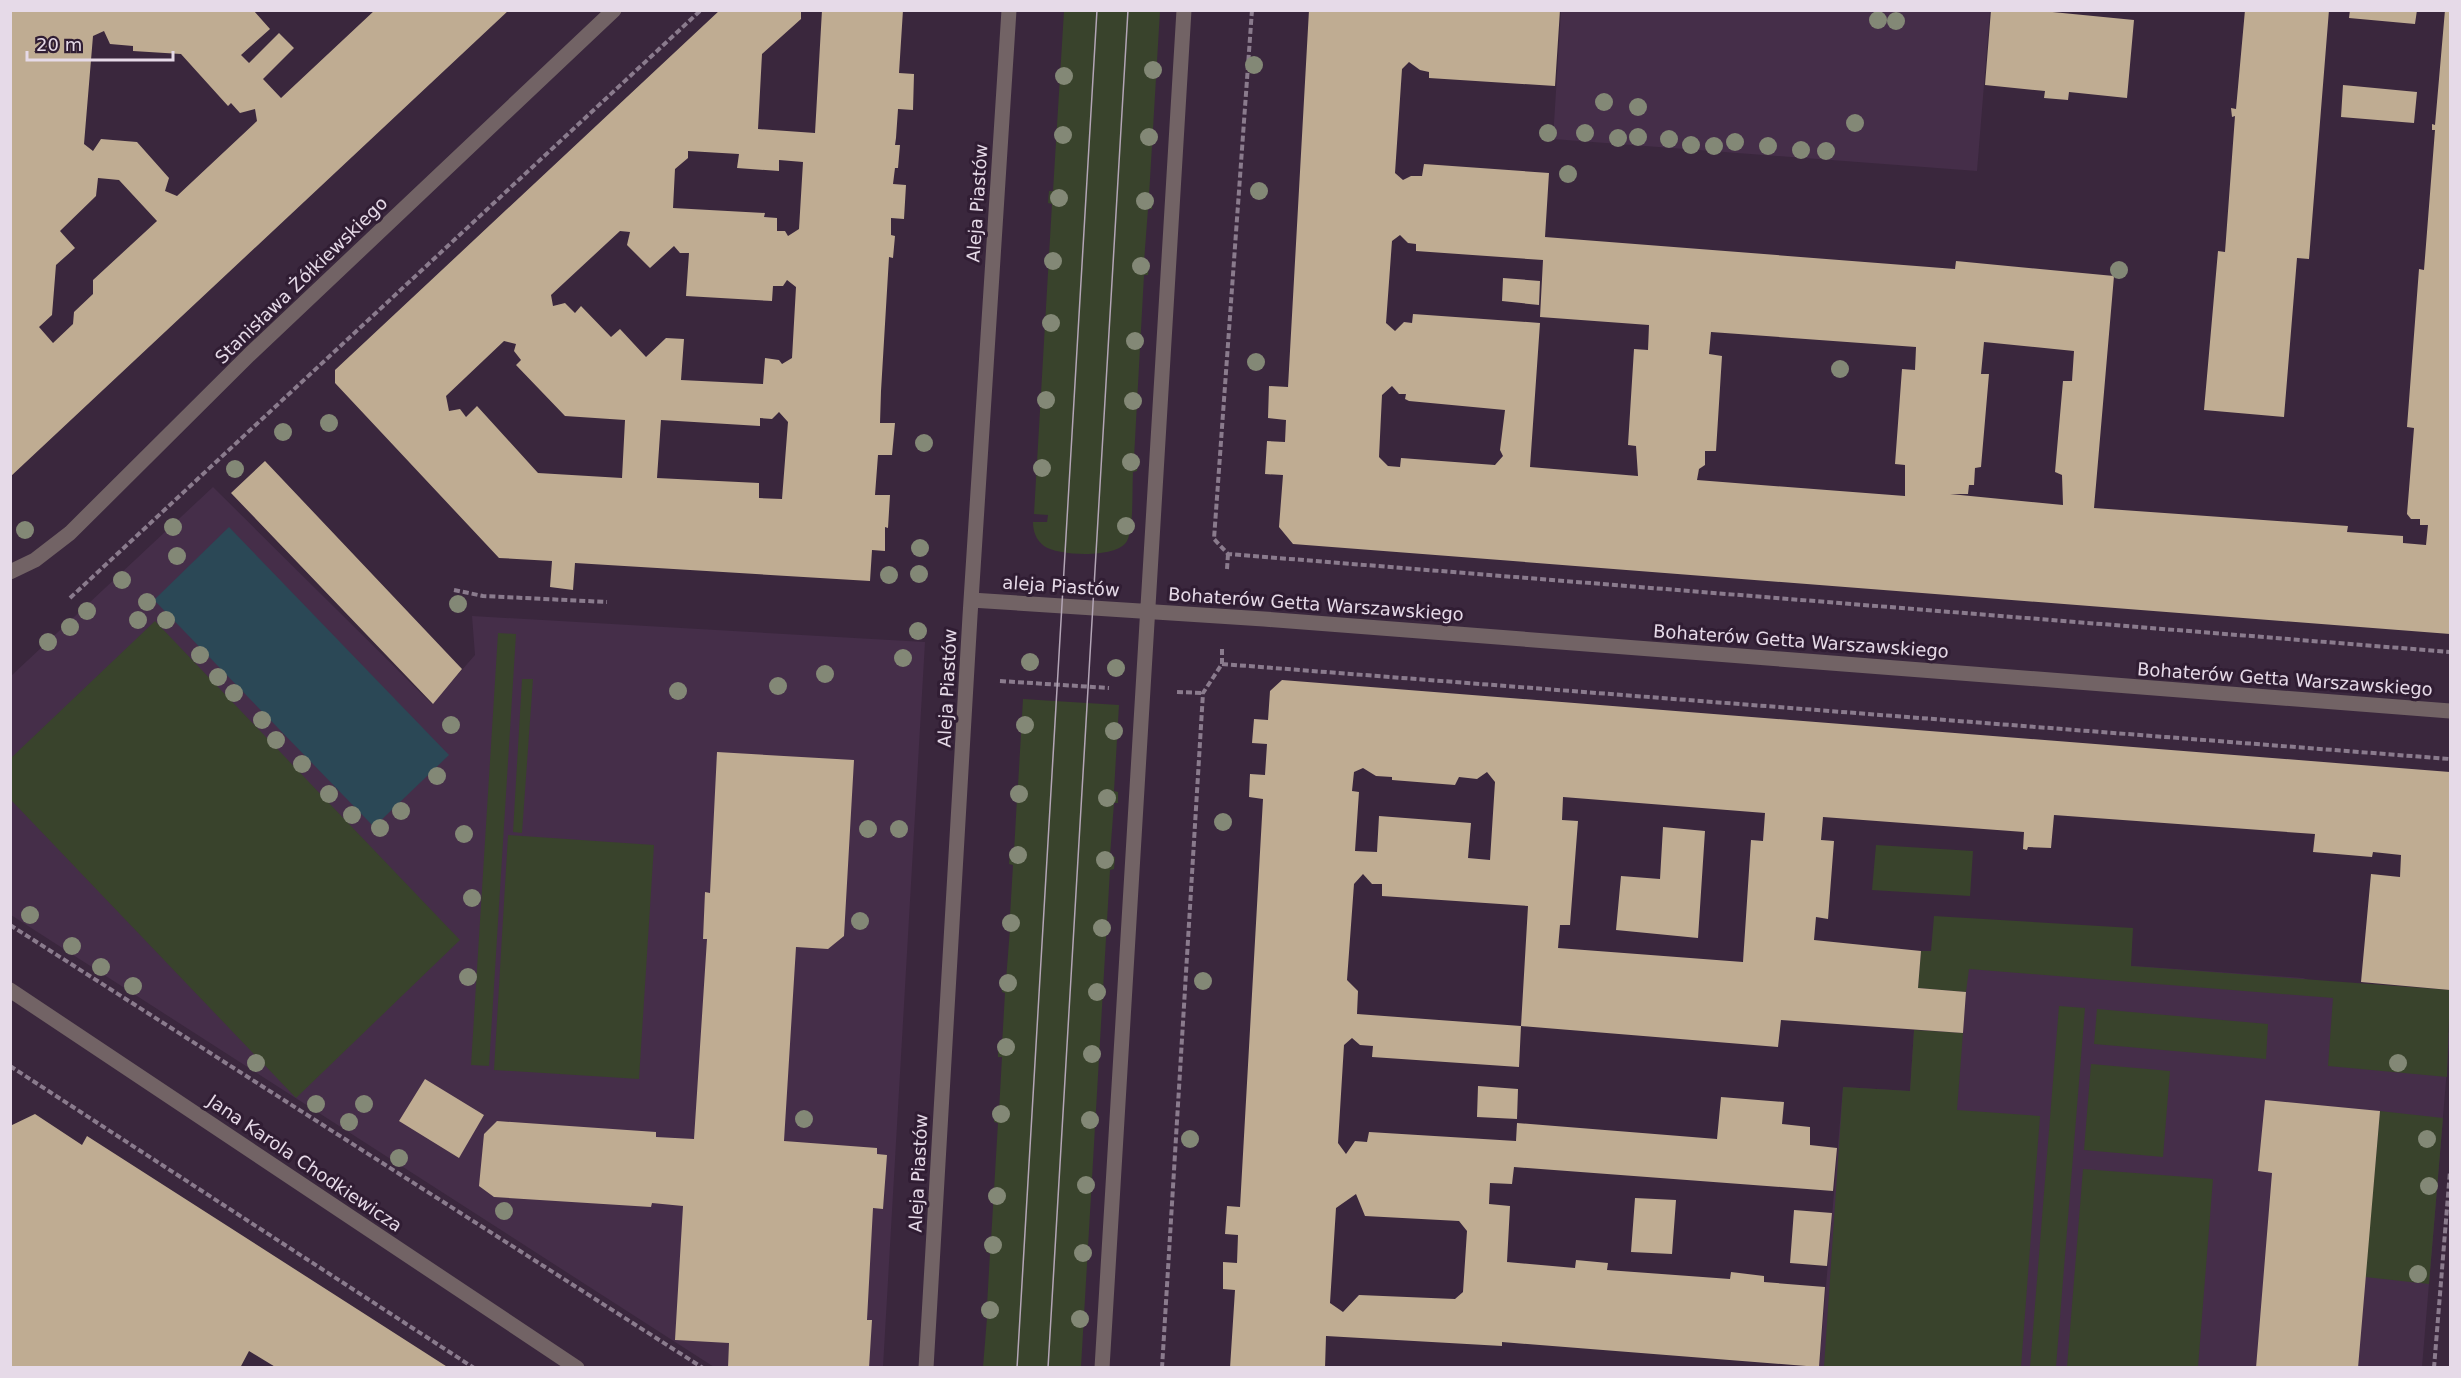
<svg xmlns="http://www.w3.org/2000/svg" width="2461" height="1378" font-family="'DejaVu Sans',sans-serif">
<style>
.built{fill:#452e49}
.green{fill:#39432c}
.water{fill:#2b4856}
.building{fill:#bfac92;fill-rule:evenodd}
.lines{fill:none;stroke-linecap:round;stroke-linejoin:round}
.path{stroke:#8a7b8d;stroke-width:4;stroke-dasharray:6 3;stroke-linecap:butt}
.minor{stroke:#726365;stroke-width:15}
.tram{stroke:#b3a5b6;stroke-width:1.5}
.tree{fill:#838876}
.labels{text-anchor:middle;dominant-baseline:central;stroke-width:6;stroke-linejoin:round;paint-order:stroke}
.street-label{font-size:18px;fill:#e6dae8;stroke:#301d33}
</style>
<rect width="100%" height="100%" fill="#3a273d"/>
<path class="built" d="M1561,11H1990L1977,171L1553,139Z
M213,487L432,704L475,655L472,616L925,642L883,1367H714L11,915V676Z
M1921,951L2303,978L2450,1033L2422,1367L1819,1368L1843,1087L1910,1091L1914,1030L1963,1033L1966,992L1918,988Z"/>
<path class="green" d="M1064,11H1160L1149,196L1153,197L1152,209H1148L1144,262L1149,264L1148,275H1144L1134,458L1137,459V471L1133,472C1132,489 1134,527 1127,541C1117,559 1058,556 1044,546C1036,540 1033,531 1033,522H1047L1048,515L1034,514L1052,204L1048,203L1049,191H1053Z
M155,621L460,940L296,1098L11,800V758Z
M498,633L516,634L489,1066L471,1065Z
M522,679H533L522,833L513,832Z
M1023,699L1119,705L1114,791L1118,792V803H1114L1110,856L1115,857L1114,869L1110,870L1081,1367H983L987,1318L983,1317L984,1305L987,1306L990,1253L986,1252L987,1241L991,1240L998,1123L994,1122L995,1111H999L1002,1057H998V1045H1002L1005,993L1002,992L1003,981L1006,980L1010,929L1006,928V916H1010L1013,865L1009,864L1010,852H1014L1017,798H1013L1014,786H1018Z
M508,835L654,845L639,1079L494,1070Z
M1876,845L1973,851L1970,896L1872,890Z
M1934,916L2133,928L2131,966L2450,990L2447,1077L2328,1066L2333,998L1969,969L1966,992L1918,988L1921,951H1931Z
M2059,1006L2085,1008L2056,1367H2030Z
M2097,1009L2268,1024L2266,1059L2094,1044Z
M1914,1030L1963,1033L1957,1110L2040,1116L2021,1367H1824L1843,1087L1910,1091Z
M2091,1064L2170,1071L2163,1157L2084,1150Z
M2380,1111L2443,1118L2429,1284L2365,1277Z
M2083,1169L2213,1179L2198,1367H2067Z"/>
<path class="water" d="M229,527L449,755L374,827L154,600Z"/>
<path class="building" d="M10,10H253L270,29L241,55L249,63L279,33L294,48L263,79L281,98L375,10H509L10,477ZM104,31L110,44L133,46V51L181,54L228,106L231,103L240,113L255,109L257,121L177,196L165,191L169,178L137,142L101,139L93,151L84,144L93,36ZM98,178L119,180L157,221L93,280V294L74,312L73,324L53,343L39,327L52,315L56,265L75,248L60,231L96,196Z
M720,10H801V19L762,54L758,129L815,133L822,10H903L899,73L914,74L913,110L898,109L896,138L895,145H900L898,168H895L893,184L906,185L904,219L891,218V235L895,236L893,258L889,257L881,391L880,423H895L892,455H878L875,495H890L888,528L885,527V551L872,550L870,581L575,563L573,590L550,587L552,561L499,558L335,383V370ZM688,151L739,154L737,168L779,171V160L803,162L799,229L788,236L785,231H777V218L764,217L765,213L673,208L675,169L688,158ZM620,231L630,232L627,245L650,268L674,246L680,253H689L686,296L772,301L773,286H783L787,280L796,287L792,358L782,364L779,360L765,358L763,384L681,380L684,339L666,338L646,357L620,329L611,337L581,306L575,313L565,303L553,306L551,295ZM504,341L516,344L514,351L521,360L516,365L565,416L625,420L622,478L538,473L477,406L466,417L460,409L449,411L446,396ZM779,412L788,422L782,499L759,498V483L657,478L661,420L760,426V418L772,419Z
M1309,10H1560L1555,86L1429,78V72L1420,70L1409,62L1402,69L1395,173L1403,180L1411,176H1422L1424,164L1549,173L1545,237L1955,269L1956,261L2114,276L2094,508L2348,526L2347,532L2403,536V543L2426,545L2428,525H2420V519H2411L2407,514L2414,428L2407,427L2419,269L2424,270L2435,130H2432V124L2435,125L2445,10H2450V634L1293,544L1279,527L1283,475L1265,474L1267,441L1285,442L1286,420L1268,418L1269,386L1288,387ZM1400,235L1408,243L1416,244V251L1543,260L1540,317L1649,325L1648,350L1634,349L1628,445L1636,446L1638,476L1530,467L1540,323L1413,314L1412,323L1404,322L1395,331L1386,323L1392,241ZM1711,332L1916,347L1915,370L1902,369L1895,464L1905,465V496L1697,480L1699,469L1705,465V451H1716L1722,356L1709,354ZM1984,342L2074,351L2072,381H2063L2055,472L2062,475L2063,505L1950,494H1968L1969,485H1974L1975,468L1981,467L1989,374H1981ZM1392,386L1399,394H1406L1405,399L1409,401L1505,410L1500,450L1503,456L1495,465L1401,458L1400,467L1388,466L1379,457L1382,395Z
M1991,10H2032L2134,20L2127,98L2069,92L2068,100L2044,98L2045,91L1985,85Z
M2245,10H2329L2309,259L2297,258L2284,417L2204,410L2218,251L2225,252L2235,116L2232,117L2231,108L2236,109Z
M2350,10H2417L2415,24L2349,18Z
M2343,85L2417,92L2414,123L2341,117Z
M1503,278L1540,281L1539,305L1502,301Z
M265,461L462,669L433,704L231,493Z
M1282,680L2450,772V990L2361,982L2371,874L2400,877L2401,855L2373,852L2372,857L2313,852L2315,834L2054,815L2051,848L2028,847L2027,850L2023,849L2024,832L1823,817L1821,840L1834,841L1828,919L1816,917L1814,940L1921,951L1918,988L1966,992L1963,1033L1781,1020L1778,1047L1521,1026L1528,906L1382,896V884H1372L1363,874L1354,884L1347,980L1358,991L1357,1014L1521,1026L1519,1067L1372,1057L1373,1046L1360,1045L1352,1038L1344,1045L1338,1143L1346,1154L1355,1141L1367,1142L1369,1132L1516,1141L1517,1123L1717,1139L1721,1097L1784,1102L1782,1124L1810,1127V1145L1837,1148L1833,1191L1514,1167L1512,1184L1490,1183L1489,1204L1510,1206L1507,1262L1575,1268L1576,1260L1608,1263L1607,1270L1730,1279L1731,1272L1764,1276V1282L1825,1287L1819,1367L1502,1342V1346L1326,1336L1325,1368H1230L1235,1290L1223,1289V1262L1237,1263L1238,1235L1225,1234L1227,1206L1240,1207L1263,799L1249,797L1250,774L1265,775L1267,744L1252,743L1254,719L1268,720L1270,691ZM1363,768L1376,776L1392,777V780L1455,785L1459,777L1477,779L1487,772L1495,782L1490,860L1468,858L1471,823L1379,816L1377,852L1355,851L1359,792L1352,791L1354,772ZM1563,797L1765,813L1763,841L1751,840L1743,962L1558,948L1560,925H1570L1578,821L1562,820ZM1356,1194L1365,1216L1459,1221L1467,1231L1463,1292L1455,1299L1359,1295L1343,1312L1330,1303L1336,1208Z
M717,752L854,760L844,936L828,949L796,947L784,1141L877,1148V1154L887,1155L883,1209L873,1208L867,1320H872L869,1368H728L729,1343L675,1340L683,1206L652,1203L651,1207L494,1197L479,1186L484,1134L497,1121L656,1132V1137L694,1139L707,939H703L705,892L710,893Z
M1663,827L1705,831L1698,938L1616,930L1621,876L1660,879Z
M425,1079L484,1115L459,1158L399,1121Z
M1478,1086L1518,1089L1517,1119L1477,1117Z
M2265,1100L2380,1111L2358,1368H2256L2272,1173L2258,1171Z
M35,1114L82,1145L87,1136L449,1368H277L249,1351L240,1368H10V1126Z
M1635,1198L1676,1200L1672,1254L1631,1252Z
M1794,1210L1832,1213L1827,1266L1790,1263Z"/>
<g class="lines">
<path class="path" d="M1252,10L1214,539L1228,554L2450,652
M1227,569L1228,554
M454,590L483,596L607,602
M70,598L701,10
M1222,664L2450,759
M1000,681L1109,688
M1177,692L1203,693
M10,925L703,1368
M10,1066L474,1368
M1162,1368L1203,693L1222,664V649
M2434,1368L2450,1171"/>
<path class="minor" d="M10,572L35,560L70,533L249,355L614,10
M971,600L1264,619L2450,711
M10,990L577,1368
M926,1368L970,616L1009,10
M1102,1368L1184,10"/>
<path class="tram" d="M1017,1368L1097,10
M1048,1368L1128,10"/>
</g>
<g class="tree">
<circle cx="1878" cy="20" r="9"/>
<circle cx="1896" cy="21" r="9"/>
<circle cx="1254" cy="65" r="9"/>
<circle cx="1153" cy="70" r="9"/>
<circle cx="1064" cy="76" r="9"/>
<circle cx="1604" cy="102" r="9"/>
<circle cx="1638" cy="107" r="9"/>
<circle cx="1855" cy="123" r="9"/>
<circle cx="1548" cy="133" r="9"/>
<circle cx="1585" cy="133" r="9"/>
<circle cx="1063" cy="135" r="9"/>
<circle cx="1149" cy="137" r="9"/>
<circle cx="1638" cy="137" r="9"/>
<circle cx="1618" cy="138" r="9"/>
<circle cx="1669" cy="139" r="9"/>
<circle cx="1735" cy="142" r="9"/>
<circle cx="1691" cy="145" r="9"/>
<circle cx="1714" cy="146" r="9"/>
<circle cx="1768" cy="146" r="9"/>
<circle cx="1801" cy="150" r="9"/>
<circle cx="1826" cy="151" r="9"/>
<circle cx="1568" cy="174" r="9"/>
<circle cx="1259" cy="191" r="9"/>
<circle cx="1059" cy="198" r="9"/>
<circle cx="1145" cy="201" r="9"/>
<circle cx="1053" cy="261" r="9"/>
<circle cx="1141" cy="266" r="9"/>
<circle cx="2119" cy="270" r="9"/>
<circle cx="1051" cy="323" r="9"/>
<circle cx="1135" cy="341" r="9"/>
<circle cx="1256" cy="362" r="9"/>
<circle cx="1840" cy="369" r="9"/>
<circle cx="1046" cy="400" r="9"/>
<circle cx="1133" cy="401" r="9"/>
<circle cx="329" cy="423" r="9"/>
<circle cx="283" cy="432" r="9"/>
<circle cx="924" cy="443" r="9"/>
<circle cx="1131" cy="462" r="9"/>
<circle cx="1042" cy="468" r="9"/>
<circle cx="235" cy="469" r="9"/>
<circle cx="1126" cy="526" r="9"/>
<circle cx="173" cy="527" r="9"/>
<circle cx="25" cy="530" r="9"/>
<circle cx="920" cy="548" r="9"/>
<circle cx="177" cy="556" r="9"/>
<circle cx="919" cy="574" r="9"/>
<circle cx="889" cy="575" r="9"/>
<circle cx="122" cy="580" r="9"/>
<circle cx="147" cy="602" r="9"/>
<circle cx="458" cy="604" r="9"/>
<circle cx="87" cy="611" r="9"/>
<circle cx="138" cy="620" r="9"/>
<circle cx="166" cy="620" r="9"/>
<circle cx="70" cy="627" r="9"/>
<circle cx="918" cy="631" r="9"/>
<circle cx="48" cy="642" r="9"/>
<circle cx="200" cy="655" r="9"/>
<circle cx="903" cy="658" r="9"/>
<circle cx="1030" cy="662" r="9"/>
<circle cx="1116" cy="668" r="9"/>
<circle cx="825" cy="674" r="9"/>
<circle cx="218" cy="677" r="9"/>
<circle cx="778" cy="686" r="9"/>
<circle cx="678" cy="691" r="9"/>
<circle cx="234" cy="693" r="9"/>
<circle cx="262" cy="720" r="9"/>
<circle cx="451" cy="725" r="9"/>
<circle cx="1025" cy="725" r="9"/>
<circle cx="1114" cy="731" r="9"/>
<circle cx="276" cy="740" r="9"/>
<circle cx="302" cy="764" r="9"/>
<circle cx="437" cy="776" r="9"/>
<circle cx="329" cy="794" r="9"/>
<circle cx="1019" cy="794" r="9"/>
<circle cx="1107" cy="798" r="9"/>
<circle cx="401" cy="811" r="9"/>
<circle cx="352" cy="815" r="9"/>
<circle cx="1223" cy="822" r="9"/>
<circle cx="380" cy="828" r="9"/>
<circle cx="868" cy="829" r="9"/>
<circle cx="899" cy="829" r="9"/>
<circle cx="464" cy="834" r="9"/>
<circle cx="1018" cy="855" r="9"/>
<circle cx="1105" cy="860" r="9"/>
<circle cx="472" cy="898" r="9"/>
<circle cx="30" cy="915" r="9"/>
<circle cx="860" cy="921" r="9"/>
<circle cx="1011" cy="923" r="9"/>
<circle cx="1102" cy="928" r="9"/>
<circle cx="72" cy="946" r="9"/>
<circle cx="101" cy="967" r="9"/>
<circle cx="468" cy="977" r="9"/>
<circle cx="1203" cy="981" r="9"/>
<circle cx="1008" cy="983" r="9"/>
<circle cx="133" cy="986" r="9"/>
<circle cx="1097" cy="992" r="9"/>
<circle cx="1006" cy="1047" r="9"/>
<circle cx="1092" cy="1054" r="9"/>
<circle cx="256" cy="1063" r="9"/>
<circle cx="2398" cy="1063" r="9"/>
<circle cx="316" cy="1104" r="9"/>
<circle cx="364" cy="1104" r="9"/>
<circle cx="1001" cy="1114" r="9"/>
<circle cx="804" cy="1119" r="9"/>
<circle cx="1090" cy="1120" r="9"/>
<circle cx="349" cy="1122" r="9"/>
<circle cx="1190" cy="1139" r="9"/>
<circle cx="2427" cy="1139" r="9"/>
<circle cx="399" cy="1158" r="9"/>
<circle cx="1086" cy="1185" r="9"/>
<circle cx="2429" cy="1186" r="9"/>
<circle cx="997" cy="1196" r="9"/>
<circle cx="504" cy="1211" r="9"/>
<circle cx="993" cy="1245" r="9"/>
<circle cx="1083" cy="1253" r="9"/>
<circle cx="2418" cy="1274" r="9"/>
<circle cx="990" cy="1310" r="9"/>
<circle cx="1080" cy="1319" r="9"/>
</g>
<g class="labels">
<g class="street-label">
<text transform="translate(977 203) rotate(-86)">Aleja Piastów</text>
<text transform="translate(301 280) rotate(-44)">Stanisława Żółkiewskiego</text>
<text transform="translate(1061 586) rotate(4)">aleja Piastów</text>
<text transform="translate(1316 604) rotate(4)">Bohaterów Getta Warszawskiego</text>
<text transform="translate(1801 641) rotate(4)">Bohaterów Getta Warszawskiego</text>
<text transform="translate(2285 679) rotate(4)">Bohaterów Getta Warszawskiego</text>
<text transform="translate(947 688) rotate(-87)">Aleja Piastów</text>
<text transform="translate(305 1163) rotate(34)">Jana Karola Chodkiewicza</text>
<text transform="translate(918 1173) rotate(-87)">Aleja Piastów</text>
</g>
</g>
<rect width="2461" height="1378" fill="none" stroke="#e6dae8" stroke-width="24"/>
<path d="M27 51v9h146v-9" fill="none" stroke="#e6dae8" stroke-width="3"/>
<text x="36" y="51" font-size="18" fill="#e6dae8" stroke="#301d33" stroke-width="4.5" paint-order="stroke">20 m</text>
</svg>
